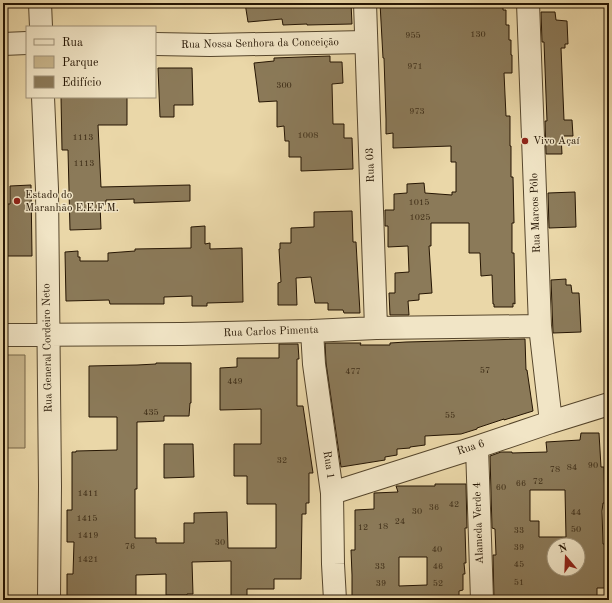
<svg xmlns="http://www.w3.org/2000/svg" width="612" height="603" font-family="'Old Standard TT',serif">
<style>
.green{fill:#c9b68c;stroke:#776648}
.building{fill:#8b7a59;stroke:#251503;fill-rule:evenodd}
.lines{fill:none;stroke-linecap:round;stroke-linejoin:round}
.minor-casing{stroke:#56462c;stroke-width:24}
.minor{stroke:#f1e5c6;stroke-width:22}
.poi-dot{fill:#8f2418;stroke:#f1e5c6;stroke-width:1.5}
.labels{text-anchor:middle;dominant-baseline:central;stroke-width:3;stroke-linejoin:round;paint-order:stroke}
.number-label{font-size:9px;fill:#3e2e18}
.street-label{font-size:11px;fill:#251503;stroke:#f1e5c6}
.poi-label{font-size:11px;fill:#251503;stroke:#f1e5c6;text-anchor:start}
</style>
<rect width="100%" height="100%" fill="#ead7a8"/>
<filter id="stains"><feTurbulence type="fractalNoise" baseFrequency=".005" numOctaves="4"/><feColorMatrix values="0 0 0 0 .2 0 0 0 0 .09 0 0 0 0 .02 0 0 0 .5 -.17"/></filter>
<radialGradient id="worn" r=".72"><stop offset=".6" stop-color="#630" stop-opacity="0"/><stop offset="1" stop-color="#630" stop-opacity=".3"/></radialGradient>
<path class="green" d="M3,355H25V448H3Z"/>
<path class="building" d="M245,3H351L352,24L307,25V24L283,25L282,19L248,22Z
M380,3H503V10H506V25H509V40H511V55H512V73H504L506,116H510V146H511V177H513L514,223H512V253H514L515,304L513,303V307H494V304H493L492,275L481,276L480,253H469V223H431V246H429L432,293L419,294V300L408,301L409,315H390L389,293H395V273L409,272L408,246L388,247V226H385V210H394V194L407,193V184L424,183L425,193L452,195V192H456V162H451V146L393,148V133L386,134V119L384,58H383Z
M541,12H555L556,20L567,21L568,44H565V48H561L564,120H572L573,136H561L562,154H546L545,121H547L544,42H542Z
M330,56V62H342L343,83L332,84L333,124H344V138H352L353,169L301,171V157H289V141H285L284,126L277,127V101L259,102L254,63L274,61V58Z
M158,68H192L193,105H174V117H160Z
M61,97H127V125H98L101,187L190,185V201L134,203V199L106,200V204H100L101,229L70,230L68,150H62Z
M31,185L32,256H3V204H10V186Z
M575,192L576,227L549,228L548,193Z
M352,211L353,242H356L360,313H344L343,310H328V303H315L311,277L296,278L297,305H278V283L281,282L279,249H280V243H291V228L314,227V212Z
M205,226V244L210,243V249L242,248L243,302L207,303V306H192V296L164,297V304H110L109,300L66,301L65,252L78,251V257H80V261H108V253L135,251V249L191,248V227Z
M566,279V285H571L572,293H579L581,332L553,333L551,280Z
M525,339L526,370H527L533,411L504,420V419L477,428V429L461,434L425,436V445L410,447V448L397,449V455L385,457V460L341,467L326,363L325,343H361L360,345H390V343L406,342Z
M279,344H298L299,359H297V406H303L313,473H309V503H306V514H302L301,579H274V589H247V600H231V561L192,562L193,594H187V595H166V574L136,575V600H67V574H73L74,542H67V510H72V452H76V451L117,450V417H89V366L137,365L156,364V363H191V403H190L189,416H164V421L137,422V489H135V538H156V543H184V523H194V513L227,512L228,548H276V504H247V476H234V444H261V409L220,410V368L237,367V358H279Z
M581,433H599L601,467H604L605,503H603L602,511L603,544H605L606,588H597V600H494L493,555H496L495,529L492,528L490,456L501,452H512V453L547,452L546,442L580,440ZM530,490H565L566,537H539V521H530ZM554,545H578V569H554Z
M164,444H193L194,477L164,478Z
M435,484H466L467,528H465L466,563H464L465,574H463V590L459,591V600H352V575L351,550H355V510L374,509V493L398,492L396,486H435ZM399,557H427V585L399,586Z"/>
<g class="lines">
<defs>
<path id="minor" d="M40,3L41,27
M365,3L376,328
M528,3L540,326L551,422
M3,44L27,43
M155,44L210,45L366,42
M43,97L47,189L50,486L49,600
M312,331L314,364L332,493L333,564L335,600
M3,335L182,334L312,331L376,328L540,326
M477,447L482,600
M332,493L477,447L551,422L609,404"/>
</defs>
<use href="#minor" class="minor-casing"/>
<use href="#minor" class="minor"/>
</g>
<g class="poi-dot">
<circle cx="525" cy="141" r="4"/>
<circle cx="17" cy="201" r="4"/>
</g>
<g class="labels">
<g class="number-label">
<text x="478" y="34">130</text>
<text x="413" y="35">955</text>
<text x="415" y="66">971</text>
<text x="284" y="85">300</text>
<text x="417" y="111">973</text>
<text x="308" y="135">1008</text>
<text x="83" y="137">1113</text>
<text x="84" y="163">1113</text>
<text x="419" y="202">1015</text>
<text x="420" y="217">1025</text>
<text x="485" y="370">57</text>
<text x="353" y="371">477</text>
<text x="235" y="381">449</text>
<text x="151" y="412">435</text>
<text x="450" y="415">55</text>
<text x="282" y="460">32</text>
<text x="593" y="465">90</text>
<text x="572" y="467">84</text>
<text x="555" y="469">78</text>
<text x="538" y="481">72</text>
<text x="521" y="483">66</text>
<text x="501" y="487">60</text>
<text x="88" y="493">1411</text>
<text x="454" y="504">42</text>
<text x="434" y="507">36</text>
<text x="417" y="511">30</text>
<text x="576" y="512">44</text>
<text x="87" y="518">1415</text>
<text x="400" y="521">24</text>
<text x="383" y="526">18</text>
<text x="363" y="527">12</text>
<text x="576" y="529">50</text>
<text x="519" y="530">33</text>
<text x="88" y="535">1419</text>
<text x="220" y="542">30</text>
<text x="130" y="546">76</text>
<text x="519" y="547">39</text>
<text x="437" y="549">40</text>
<text x="88" y="559">1421</text>
<text x="519" y="564">45</text>
<text x="380" y="566">33</text>
<text x="438" y="566">46</text>
<text x="519" y="582">51</text>
<text x="381" y="583">39</text>
<text x="438" y="583">52</text>
</g>
<g class="street-label">
<text transform="translate(260 44) rotate(-1)">Rua Nossa Senhora da Conceição</text>
<text transform="translate(371 165) rotate(-92)">Rua 03</text>
<text transform="translate(536 213) rotate(-92)">Rua Marcos Pólo</text>
<text transform="translate(271 332) rotate(-2)">Rua Carlos Pimenta</text>
<text transform="translate(48 348) rotate(-91)">Rua General Cordeiro Neto</text>
<text transform="translate(471 448) rotate(-18)">Rua 6</text>
<text transform="translate(328 465) rotate(82)">Rua 1</text>
<text transform="translate(479 523) rotate(-92)">Alameda Verde 4</text>
</g>
<g class="poi-label">
<text x="533" y="141">Vivo Açaí</text>
<text x="25" y="195">Estado do<tspan x="25" dy="13">Maranhão E.E.F.M.</tspan></text>
</g>
</g>
<rect width="612" height="603" fill="none" stroke="#ead7a8" stroke-width="16"/>
<rect x="4" y="4" width="604" height="595" fill="none" stroke="#251503" stroke-width="2"/>
<rect x="8" y="8" width="596" height="587" fill="none" stroke="#251503"/>
<rect x="26" y="26" width="130" height="72" fill="#f1e5c6" stroke="#9f9278"/>
<rect x="34" y="39" width="20" height="6" fill="#f1e5c6" stroke="#9f9278"/>
<text x="62" y="46" font-size="12" fill="#251503">Rua</text>
<rect x="34" y="56" width="20" height="12" fill="#c9b68c" stroke="#9f9278"/>
<text x="62" y="66" font-size="12" fill="#251503">Parque</text>
<rect x="34" y="76" width="20" height="12" fill="#8b7a59" stroke="#9f9278"/>
<text x="62" y="86" font-size="12" fill="#251503">Edifício</text>
<g transform="translate(566 557) rotate(341)"><circle r="19" fill="#f1e5c6" stroke="#9f9278"/>
<path d="M0-3L7 15L0 10L-7 15Z" fill="#8f2418"/>
<text y="-6" font-size="11" font-weight="bold" text-anchor="middle" fill="#251503">N</text>
</g>
<rect width="100%" height="100%" filter="url(#stains)"/>
<rect width="100%" height="100%" fill="url(#worn)"/>
</svg>
